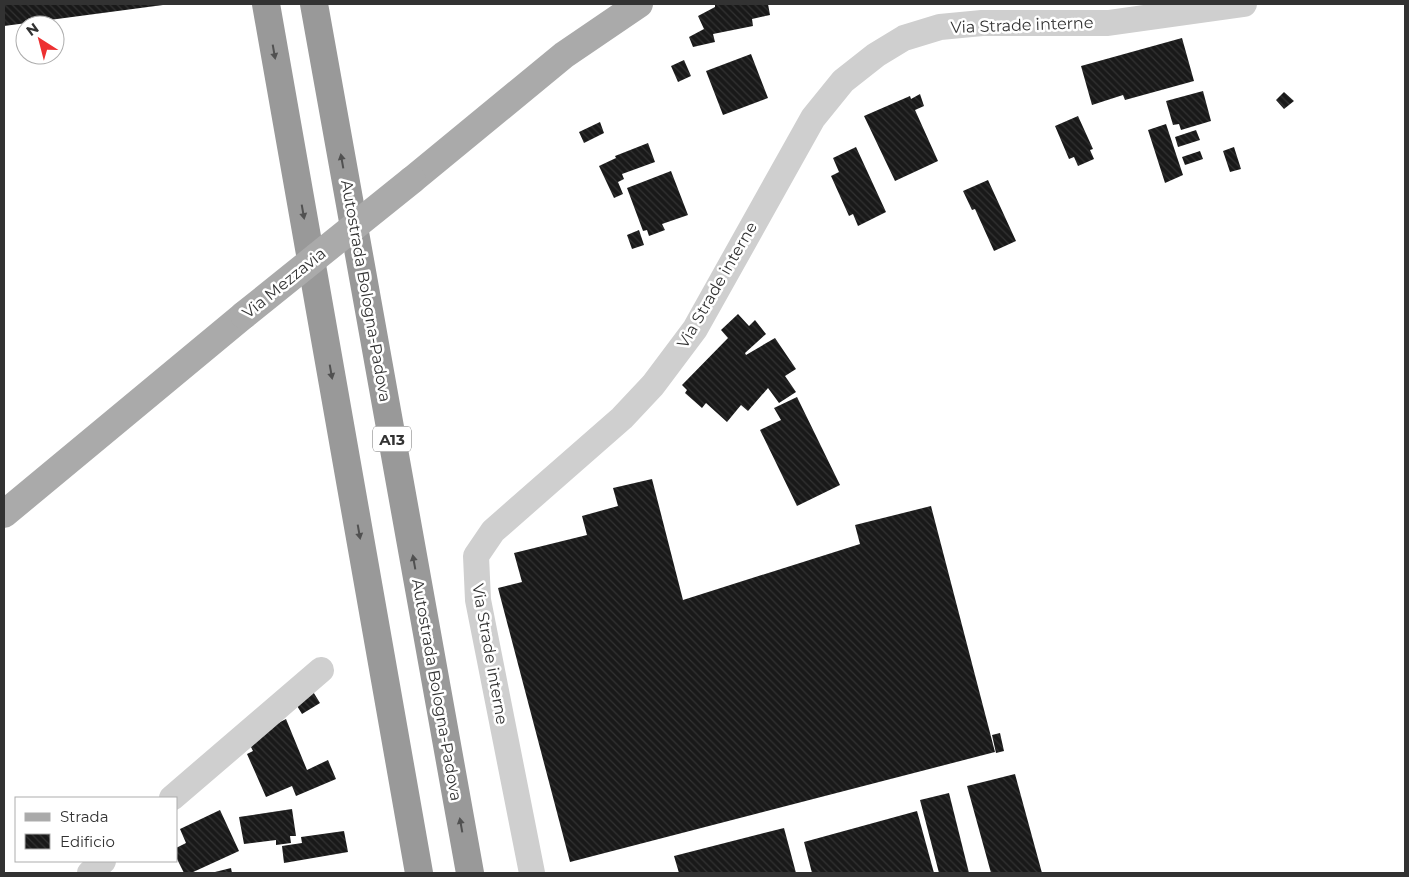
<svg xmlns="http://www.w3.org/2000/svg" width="1409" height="877" font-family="Montserrat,sans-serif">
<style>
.building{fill:url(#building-back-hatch)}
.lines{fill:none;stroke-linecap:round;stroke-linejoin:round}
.minor{stroke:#cfcfcf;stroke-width:26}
.major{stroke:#aaa;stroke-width:28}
.highway{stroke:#999;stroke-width:28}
.major-bridge{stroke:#aaa;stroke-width:28}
.oneway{fill:#515151}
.labels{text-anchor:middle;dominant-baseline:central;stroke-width:5;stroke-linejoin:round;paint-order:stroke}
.shield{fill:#fff;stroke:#707070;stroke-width:1}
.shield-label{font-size:15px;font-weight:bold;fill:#323232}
.street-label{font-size:16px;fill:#323232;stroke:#fff}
</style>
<defs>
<pattern id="building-back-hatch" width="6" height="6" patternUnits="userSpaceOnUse" patternTransform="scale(1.25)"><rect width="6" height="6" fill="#191919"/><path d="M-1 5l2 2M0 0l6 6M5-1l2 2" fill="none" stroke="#323232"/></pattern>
</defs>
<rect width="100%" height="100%" fill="#fff"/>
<path class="building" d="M4,4H162L163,5L4,26Z
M715,4H768L770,15L752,19L753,26L713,34L715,42L693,47L689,37L704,29L698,16L715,7Z
M1182,38L1194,81L1125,100L1123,95L1092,105L1081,66Z
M751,54L768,98L723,115L706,71Z
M684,60L691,76L678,82L671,66Z
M1203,91L1211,121L1181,130L1179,124L1173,125L1166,101Z
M1284,92L1294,101L1284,109L1276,100Z
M920,94L924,106L915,110L938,161L895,181L864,116L910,96L911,99Z
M1078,116L1093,149L1090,150L1094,159L1078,166L1074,157L1069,159L1055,126Z
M600,122L604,133L584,143L579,132Z
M1166,124L1183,175L1165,183L1148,130Z
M1196,130L1200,140L1178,147L1175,137Z
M648,143L655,162L622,174L624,179L618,182L623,194L614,198L599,166L616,158L615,156Z
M856,147L886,212L858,226L853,214L849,216L831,176L839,172L833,158Z
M1234,147L1241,169L1230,172L1223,151Z
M1200,151L1203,159L1185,165L1182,157Z
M671,171L688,215L662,224L665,230L649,236L647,230L643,231L627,188Z
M988,180L1016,241L994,251L975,209L972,210L963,191Z
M639,230L644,245L632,249L627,235Z
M738,314L749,326L755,320L766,334L745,353L746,355L775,338L796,369L785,376L796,392L779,403L768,388L748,411L741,405L727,422L706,403L702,408L685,393L687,390L682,385L728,338L721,330Z
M797,397L840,485L797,506L760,430L781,420L774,408Z
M652,479L683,600L860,544L855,525L931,506L995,752L570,862L498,588L522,582L514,553L587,535L582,516L618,506L613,488Z
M312,690L320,703L302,714L294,701Z
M286,719L307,770L328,760L336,779L296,796L292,786L266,797L247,754L253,751L247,739Z
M1000,733L1004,751L996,753L992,735Z
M1015,774L1042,873H991L967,786Z
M949,793L969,873H939L920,800Z
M292,809L296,836H290L291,843L276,845V840L244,844L239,817Z
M220,810L239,851L191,873H184L176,857V848L186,843L180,829Z
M917,811L934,873H812L804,842Z
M784,828L796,873H679L674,856Z
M344,831L348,852L284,863L282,846L302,843L301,837Z
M231,868L232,873H211Z"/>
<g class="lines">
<path class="minor" d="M172,798L321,670
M90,873L103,861
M532,873L478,600L476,556L493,531L622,418L653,385L695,329L813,118L843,81L876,55L904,38L940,27L982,23H1108L1244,4"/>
<path class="major" d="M412,180L564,55L639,4
M4,514L244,315"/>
<path class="highway" d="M266,4L419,873
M314,4L470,873"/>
<path class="major-bridge" d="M244,315L412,180"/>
</g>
<defs><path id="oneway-solid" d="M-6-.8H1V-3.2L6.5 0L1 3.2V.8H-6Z" transform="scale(1.25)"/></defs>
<g class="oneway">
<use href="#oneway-solid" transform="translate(274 52) rotate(80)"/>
<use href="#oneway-solid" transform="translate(342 161) rotate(-100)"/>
<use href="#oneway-solid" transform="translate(303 212) rotate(80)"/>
<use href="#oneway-solid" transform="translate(331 372) rotate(80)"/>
<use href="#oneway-solid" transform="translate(359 532) rotate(80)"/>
<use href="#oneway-solid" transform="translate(414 562) rotate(-100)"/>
<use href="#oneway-solid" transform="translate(461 825) rotate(-100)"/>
</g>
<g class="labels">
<rect class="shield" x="373" y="426.5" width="38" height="25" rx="4"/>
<g class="shield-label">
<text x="392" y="439">A13</text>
</g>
<g class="street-label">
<text transform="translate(1022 25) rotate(-2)">Via Strade interne</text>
<text transform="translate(284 283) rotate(-39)">Via Mezzavia</text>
<text transform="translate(717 285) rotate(-60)">Via Strade interne</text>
<text transform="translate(366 291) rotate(80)">Autostrada Bologna-Padova</text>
<text transform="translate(490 654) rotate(80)">Via Strade interne</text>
<text transform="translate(437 690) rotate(80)">Autostrada Bologna-Padova</text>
</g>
</g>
<rect width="1409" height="877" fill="none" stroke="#323232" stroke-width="10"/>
<rect x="15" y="797" width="162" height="65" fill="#ffffff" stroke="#adadad"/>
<rect x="25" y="813" width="25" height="8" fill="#aaaaaa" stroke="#adadad"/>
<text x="60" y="822" font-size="15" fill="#323232">Strada</text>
<rect x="25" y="834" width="25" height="15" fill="url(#building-back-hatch)" stroke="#adadad"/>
<text x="60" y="847" font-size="15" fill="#323232">Edificio</text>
<g transform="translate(40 40) rotate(324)"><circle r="24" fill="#ffffff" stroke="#adadad"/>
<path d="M0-4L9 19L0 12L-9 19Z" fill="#ed3031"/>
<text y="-8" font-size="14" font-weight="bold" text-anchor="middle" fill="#323232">N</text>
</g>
</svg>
